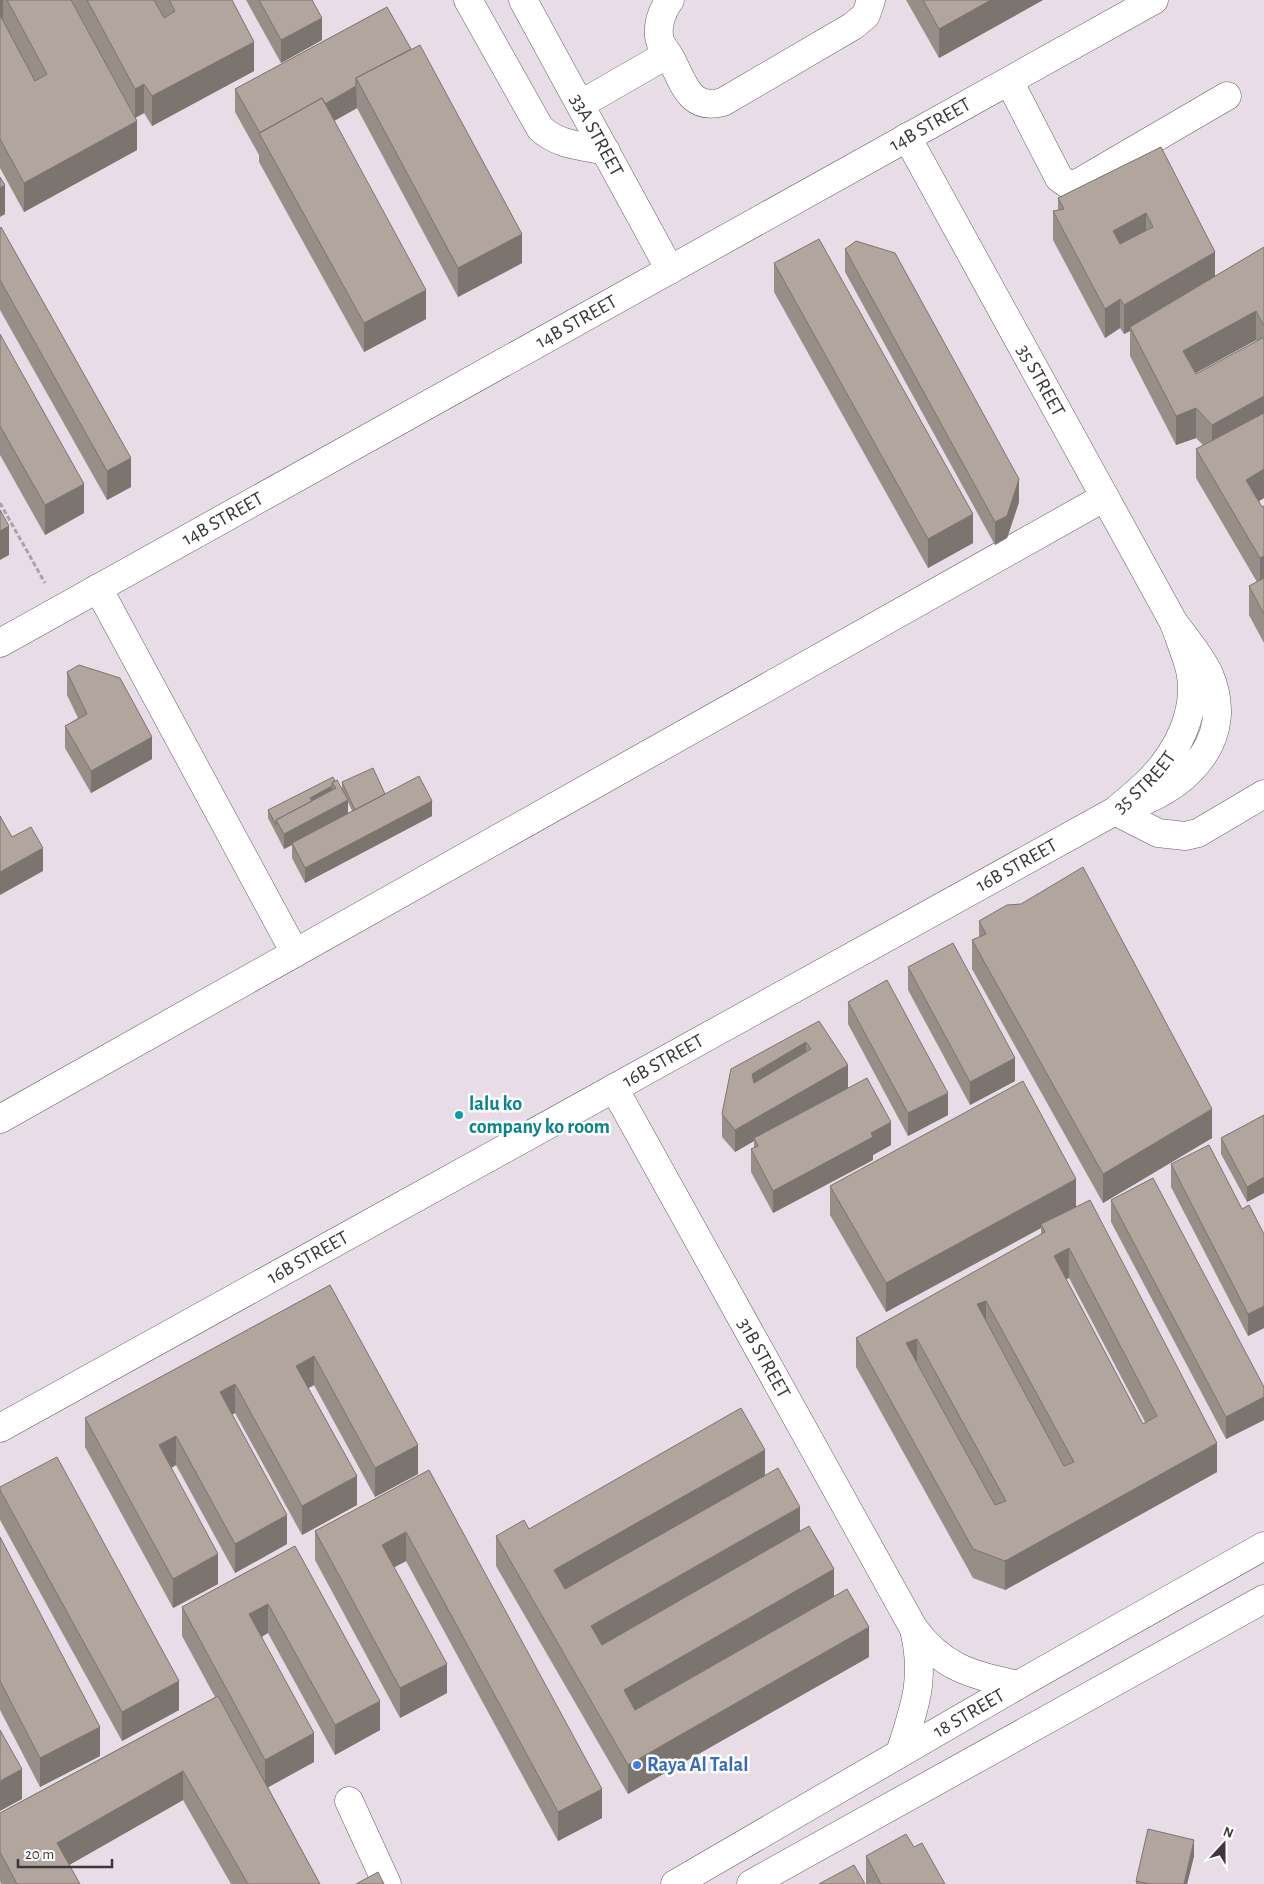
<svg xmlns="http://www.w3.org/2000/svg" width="1264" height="1884" font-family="'Alegreya Sans',sans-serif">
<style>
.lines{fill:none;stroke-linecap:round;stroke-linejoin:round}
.minor-casing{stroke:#655c64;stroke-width:29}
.path{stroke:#aaa1a9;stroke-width:3;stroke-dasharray:5 2.5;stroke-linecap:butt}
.minor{stroke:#fff;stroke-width:28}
.wall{fill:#988e88;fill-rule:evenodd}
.shaded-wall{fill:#7c746f}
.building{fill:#b1a59e;stroke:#7c746f;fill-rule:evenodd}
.culture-dot{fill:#0f9aa8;stroke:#fff;stroke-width:2}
.shop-dot{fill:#3f7fe0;stroke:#fff;stroke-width:2}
.labels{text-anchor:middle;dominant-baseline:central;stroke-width:5;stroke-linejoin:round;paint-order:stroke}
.street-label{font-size:20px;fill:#3b373b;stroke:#fff}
.culture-label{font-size:20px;font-weight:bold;fill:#0d838f;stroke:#fff;text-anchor:start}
.shop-label{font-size:20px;font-weight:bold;fill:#366cbe;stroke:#fff;text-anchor:start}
</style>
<rect width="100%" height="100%" fill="#e8dde7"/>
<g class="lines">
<defs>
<g id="minor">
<path d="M468,0L540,128C557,145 583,146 606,151"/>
<path id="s1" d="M523,0L670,270"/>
<path d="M670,0C662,10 656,27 660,41C662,47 669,54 672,61C684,84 690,111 723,102L853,26L866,15L871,0"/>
<path d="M1009,81L1059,178L1069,185L1078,183L1227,96"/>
<path d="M581,104L668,54"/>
<path id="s2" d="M907,137L1174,623C1186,639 1200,655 1209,674C1236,737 1191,784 1134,805"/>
<path d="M98,588L295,953"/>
<path id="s3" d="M0,643L1154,0"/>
<path d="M1115,811L1158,833L1185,836L1198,833L1264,794"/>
<path id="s4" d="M614,1088L914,1629C944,1669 971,1674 1018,1685"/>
<path d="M0,1119L1105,497"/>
<path id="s5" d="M0,1428L1115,811C1125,802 1137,793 1147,783C1176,755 1199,712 1190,670C1186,654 1179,638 1174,623"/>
<path d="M900,1753C915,1706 926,1679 914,1629"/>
<path d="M349,1801L387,1884"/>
<path id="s6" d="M675,1884L1018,1685L1264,1546"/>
<path d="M751,1884L1264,1599"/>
</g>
</defs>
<use href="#minor" class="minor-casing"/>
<path class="path" d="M0,503L45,583"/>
<use href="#minor" class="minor"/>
</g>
<path class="wall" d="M0,0H232L254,71L152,126L144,113L135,118L137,150L24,212L0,168Z
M246,0H312L322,40L281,63Z
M906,0H1043L939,58Z
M387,7L522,263L458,297L357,108L334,121L426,319L364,352L259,162V155L235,112V89Z
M1161,147L1215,276L1264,247V498L1259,501L1262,507L1264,506V643L1249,615V586L1257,582L1196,478V449L1203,445L1196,438L1176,445L1130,356V331L1124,334L1120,328L1105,338L1053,240V211L1058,210V198ZM1256,340L1257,341L1196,374L1195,373Z
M0,228L131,487L107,500L0,310Z
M845,249L1019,502L1007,538L995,545L845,272Z
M774,263L973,543L928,568L774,292Z
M0,334L84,513L45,535L0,455Z
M67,672L152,759L91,793L65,748V726L78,718L67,695Z
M335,781L342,789V782L385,794L432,816L305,883L292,858V845L284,849L268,818V810ZM348,802L352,811L348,813Z
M979,921L1212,1138L1103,1203L972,969V940L979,937Z
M908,967L1015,1081L970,1105L908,990Z
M848,1002L948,1115L908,1136L848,1024Z
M819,1021L848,1087L891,1145L873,1155V1160L773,1213L751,1172V1149L754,1148V1141L735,1152L722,1137V1114Z
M1264,1115V1193L1247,1202L1221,1154V1138Z
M1171,1164L1242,1209L1264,1234V1328L1248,1336L1171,1187Z
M830,1186L1076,1207L1217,1472L1005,1590L973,1578L856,1367V1338L1041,1235V1228L886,1312L830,1215ZM1069,1278L1145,1422L1143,1424L1066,1279Z
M1111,1200L1264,1387V1420L1226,1439L1111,1222Z
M330,1285L418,1474L375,1497L314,1385L308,1388L357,1505L302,1535L235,1413L232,1414L287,1544L235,1573L176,1465L171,1468L218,1584L173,1608L85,1447V1418Z
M429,1470L602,1818L558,1841L406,1561L394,1567L447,1693L400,1718L315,1560V1531Z
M765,1475L800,1531L834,1596L869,1657L628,1794L496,1566V1536Z
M0,1487L179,1710L122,1741L0,1520Z
M0,1537L100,1756L40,1787L0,1710Z
M295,1546L380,1730L335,1755L268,1633L262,1637L314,1762L268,1787L320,1884H231L183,1800L69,1865L80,1884H1L0,1881V1813L215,1697L182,1636V1607Z
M914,1847L945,1884H866V1856Z
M1194,1856L1187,1884H1136V1881Z"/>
<path class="shaded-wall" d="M0,0H3V23L0,25Z
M991,0H1043L939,58V29Z
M322,18V40L281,63V40Z
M254,42V71L152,126V96Z
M144,84V113L135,118V89Z
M356,86L357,108L272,156L262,139Z
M137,121V150L24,212V183Z
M5,185V214L0,217V188Z
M1146,213V243L1113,260V231Z
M522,234V263L458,297V268Z
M1215,252V281L1130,327V331L1124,334V305Z
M426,290V319L364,352V323Z
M1120,299V328L1105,338V309Z
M1256,311V340L1183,380V351Z
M1264,396V425L1212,454V425Z
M1196,408V438L1176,445V416Z
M131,458V487L107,500V471Z
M1264,469V498L1246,509V480Z
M1019,479V502L1007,538L995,545V522Z
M84,484V513L45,535V505Z
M973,514V543L928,568V539Z
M9,526V555L0,560V531Z
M1264,556V585L1260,587V558Z
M152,737V759L91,793V771Z
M332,786V794L310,806V798Z
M348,800V816L292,843V845L284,849V834Z
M432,801V816L305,883V868Z
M43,848V871L0,895V872Z
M806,1042V1065L752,1096V1074Z
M1015,1058V1081L970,1105V1082Z
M848,1065V1088L754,1138V1141L735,1152V1130Z
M948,1093V1115L908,1136V1113Z
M1212,1109V1138L1103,1203V1174Z
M891,1122V1145L873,1155V1160L773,1213V1191L871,1133Z
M1264,1177V1193L1247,1202V1187Z
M1076,1179V1209L1041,1224V1228L886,1312V1283Z
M1069,1248V1278L1054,1285V1256Z
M986,1301V1330L977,1304Z
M1264,1306V1328L1248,1336V1314Z
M917,1339V1368L906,1343Z
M314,1356V1385L296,1395V1366Z
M235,1384V1413L220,1421V1392Z
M1264,1397V1420L1226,1439V1417Z
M176,1436V1465L159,1475V1445Z
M1217,1443V1472L1005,1590V1561Z
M418,1445V1474L375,1497V1468Z
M765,1450V1479L554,1600V1570Z
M357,1476V1505L302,1535V1506Z
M800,1507V1536L591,1655V1626Z
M287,1515V1544L235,1573V1544Z
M406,1532V1561L382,1574V1545Z
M218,1554V1584L173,1608V1579Z
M834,1569V1599L624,1719V1690Z
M268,1604V1633L249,1643V1614Z
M869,1627V1657L628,1794V1765Z
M447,1664V1693L400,1718V1688Z
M179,1681V1710L122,1741V1712Z
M380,1701V1730L335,1755V1725Z
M100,1727V1756L40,1787V1758Z
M314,1733V1762L265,1789V1760Z
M22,1769V1799L0,1811V1781Z
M183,1771V1800L57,1872V1843Z
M602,1789V1818L558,1841V1812Z
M1194,1840V1856L1187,1884H1184Z"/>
<path class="building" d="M7,0H71L137,121L24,183L0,139V15L35,81L47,74Z
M87,0H154L164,18L175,11L169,0H232L254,42L152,96L144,84L135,89Z
M259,0H312L322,18L281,40Z
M923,0H991L939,29Z
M387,7L411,49L356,78V86L325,104L322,98L260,133L235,89Z
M420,45L522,234L458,268L356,78Z
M322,98L426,290L364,323L259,133Z
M1161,147L1215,252L1124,305L1120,299L1105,309L1053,211L1064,209L1058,198ZM1146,213L1153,227L1120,244L1113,231Z
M0,177L5,185L0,188Z
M1,227L131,458L107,471L0,280V228Z
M819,239L973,514L928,539L774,263Z
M856,241L895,253L1019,479L1007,516L995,522L845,249Z
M1264,247V326L1256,311L1183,351L1196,374L1264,337V396L1212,425L1196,408L1176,416L1130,327Z
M0,334L84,484L45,505L0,426Z
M1264,413V469L1246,480L1262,507L1264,506V556L1260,558L1196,449Z
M0,510L9,526L0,531Z
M1264,578V614L1249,586Z
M79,665L120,678L152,737L91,771L65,726L87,714L67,672Z
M373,768L385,794L355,810L342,782Z
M419,776L432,801L305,868L292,843Z
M333,777L335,781L332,783V786L310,798L312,801L276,820V825L268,810Z
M337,780L348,800L284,834L276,820L336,788L332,783Z
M0,816L12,837L31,827L43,848L0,872Z
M1083,867L1212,1109L1103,1174L972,940L986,934L979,921L1007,905L1021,904Z
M953,943L1015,1058L970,1082L908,967Z
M887,980L948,1093L908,1113L848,1002Z
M819,1021L848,1065L735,1130L722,1114L731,1069ZM806,1042L811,1049L754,1083L752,1074Z
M867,1078L891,1122L871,1133L873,1137L773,1191L751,1149L758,1146L754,1138Z
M1023,1081L1076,1179L886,1283L830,1186Z
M1264,1115V1177L1247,1187L1221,1138Z
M1209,1145L1242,1209L1249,1205L1264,1234V1306L1248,1314L1171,1164Z
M1153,1178L1264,1387V1397L1226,1417L1111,1200Z
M1090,1200L1217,1443L1005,1561L973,1549L856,1338L1045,1232L1041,1224ZM1069,1248L1157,1416L1143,1424L1054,1256ZM986,1301L1074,1462L1064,1466L977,1304ZM917,1339L1006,1501L995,1505L906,1343Z
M330,1285L418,1445L375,1468L314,1356L296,1366L357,1476L302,1506L235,1384L220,1392L287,1515L235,1544L176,1436L159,1445L218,1554L173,1579L85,1418Z
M741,1408L765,1450L554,1570L565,1589L778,1468L800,1507L591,1626L602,1645L809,1526L834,1569L624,1690L635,1710L847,1589L869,1627L628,1765L496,1536L524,1520L529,1529Z
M57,1457L179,1681L122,1712L0,1490V1487Z
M429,1470L602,1789L558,1812L406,1532L382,1545L447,1664L400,1688L315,1531Z
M0,1537L100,1727L40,1758L0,1681Z
M295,1546L380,1701L335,1725L268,1604L249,1614L314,1733L265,1760L182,1607Z
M218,1696L320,1884H248L183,1771L57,1843L80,1884H17L0,1852V1813Z
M0,1730L22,1769L0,1781Z
M1148,1829L1194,1840L1184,1884H1150L1136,1881Z
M906,1834L914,1847L922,1843L945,1884H881L866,1856Z
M854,1865L865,1884H819Z
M378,1872L384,1884H356Z"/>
<circle class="culture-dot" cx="459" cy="1115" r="5"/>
<circle class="shop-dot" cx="637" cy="1765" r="5"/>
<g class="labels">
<g class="street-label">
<text stroke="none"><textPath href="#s3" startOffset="1065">14B STREET</textPath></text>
<text stroke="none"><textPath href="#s1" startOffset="154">33A STREET</textPath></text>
<text stroke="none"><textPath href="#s3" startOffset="660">14B STREET</textPath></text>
<text stroke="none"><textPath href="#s2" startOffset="278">35 STREET</textPath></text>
<text stroke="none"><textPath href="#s3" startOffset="255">14B STREET</textPath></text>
<text stroke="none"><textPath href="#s5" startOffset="1316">35 STREET</textPath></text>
<text stroke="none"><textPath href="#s5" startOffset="1162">16B STREET</textPath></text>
<text stroke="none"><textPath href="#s5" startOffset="758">16B STREET</textPath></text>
<text stroke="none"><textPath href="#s5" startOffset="352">16B STREET</textPath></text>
<text stroke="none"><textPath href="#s4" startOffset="309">31B STREET</textPath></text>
<text stroke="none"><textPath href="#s6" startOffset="340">18 STREET</textPath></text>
</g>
<g class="culture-label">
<text x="469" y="1104">lalu ko<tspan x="469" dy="23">company ko room</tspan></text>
</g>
<g class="shop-label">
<text x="647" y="1765">Raya Al Talal</text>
</g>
</g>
<g transform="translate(1224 1844) rotate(21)" stroke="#ffffff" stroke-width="4" paint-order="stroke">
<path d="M0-4L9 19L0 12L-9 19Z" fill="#3b373b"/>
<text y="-8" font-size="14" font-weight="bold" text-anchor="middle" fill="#3b373b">N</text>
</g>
<path d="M18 1859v8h94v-8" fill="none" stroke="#3b373b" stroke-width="2.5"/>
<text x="25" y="1859" font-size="15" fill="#3b373b" stroke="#ffffff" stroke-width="4" paint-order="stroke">20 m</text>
</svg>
